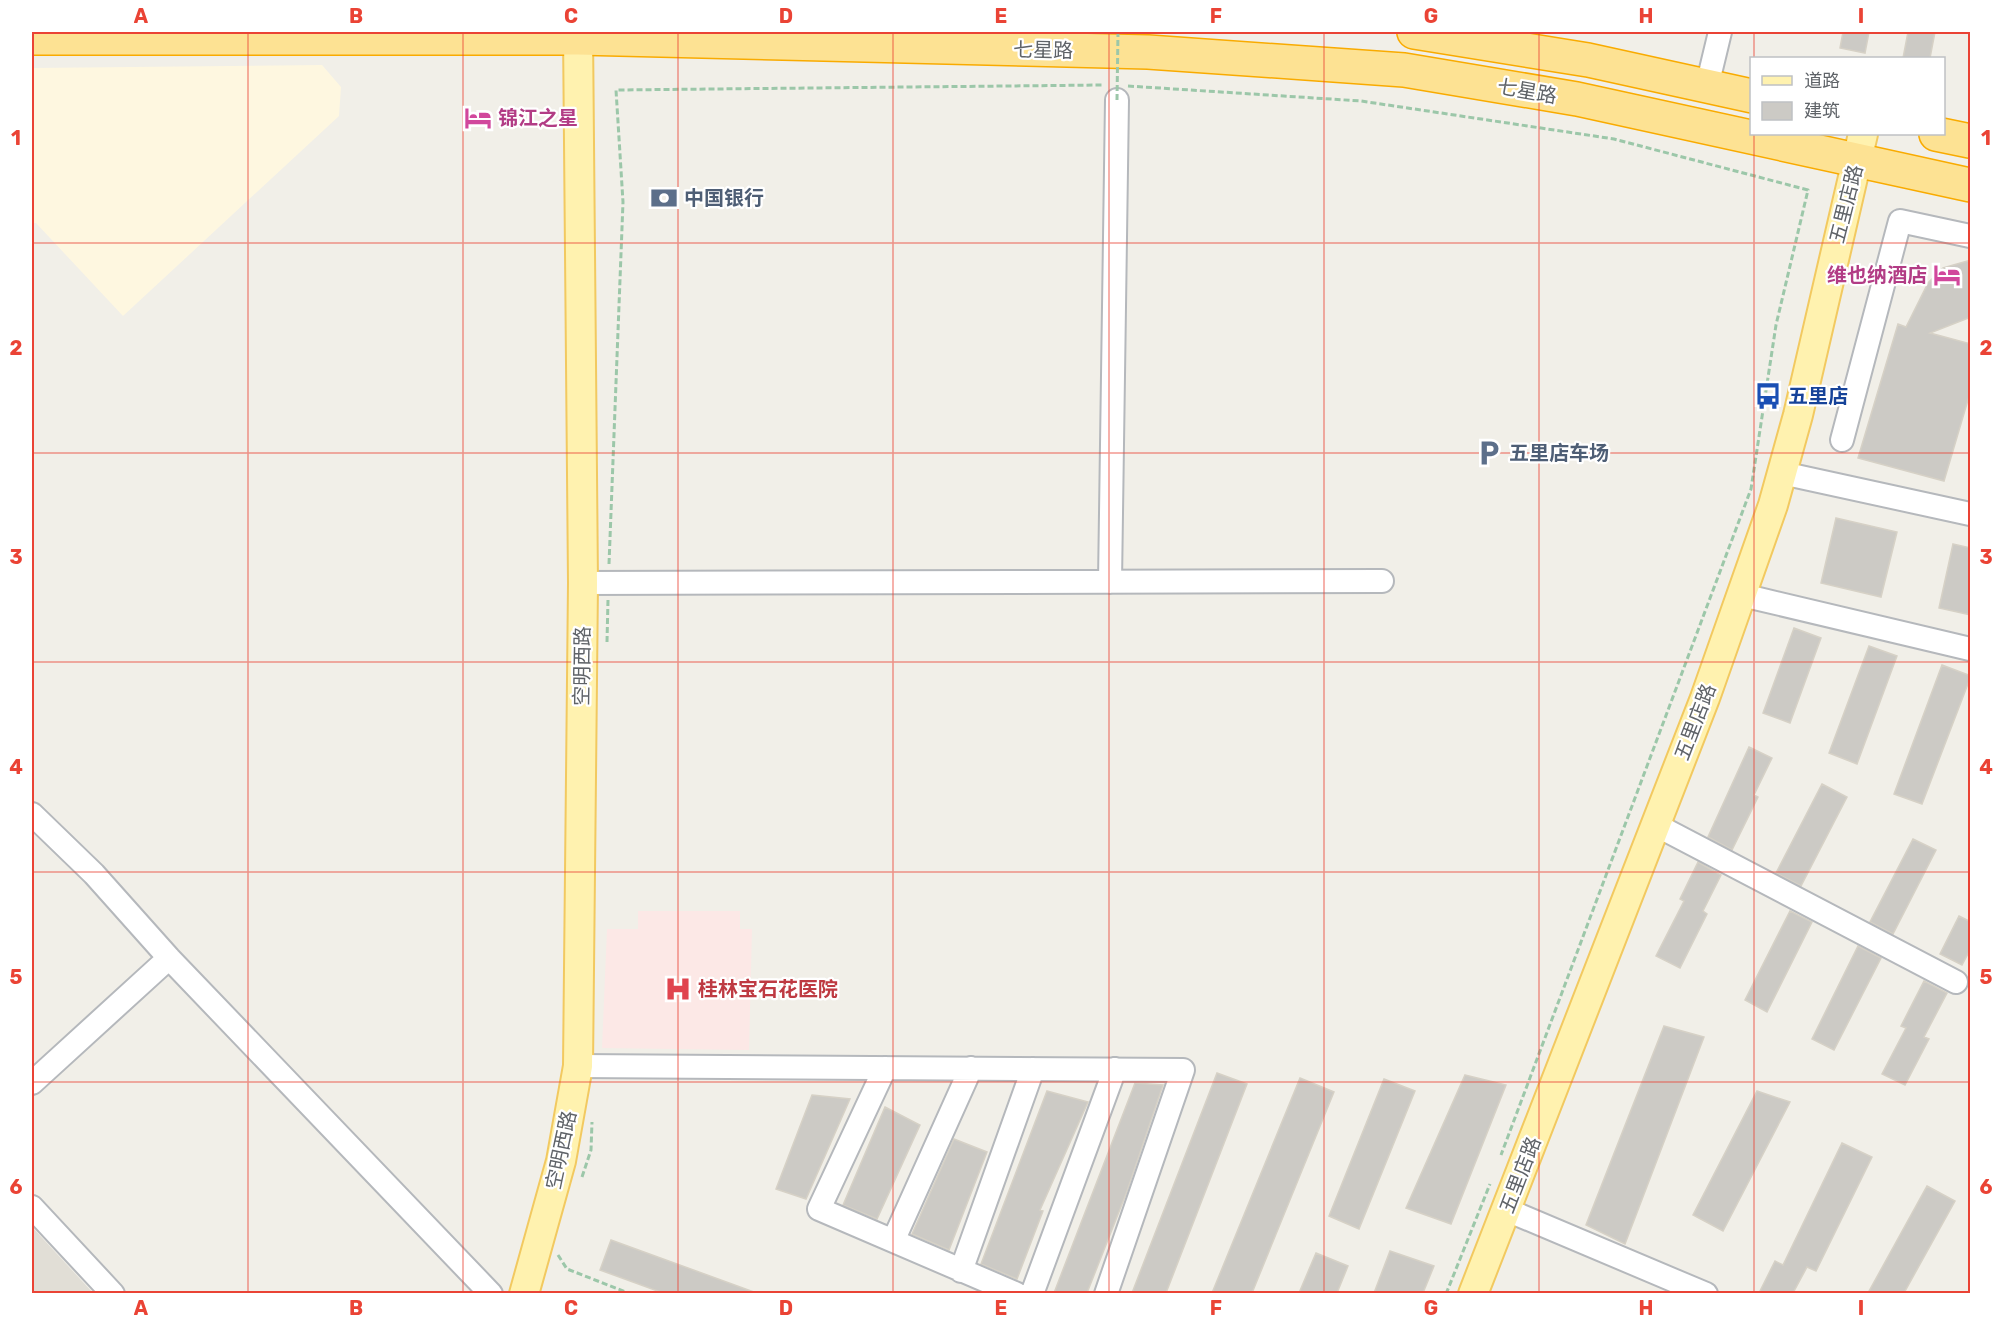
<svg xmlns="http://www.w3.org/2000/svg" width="2002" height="1325" font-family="Rubik,'Noto Sans SC',sans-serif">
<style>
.commercial{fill:#fef7e0}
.education{fill:#e1ded6}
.medical{fill:#fce8e6}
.building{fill:#cccac5;stroke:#d6d1c6;stroke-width:1.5}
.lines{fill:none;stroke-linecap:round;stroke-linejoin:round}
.minor-casing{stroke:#b5b8bc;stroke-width:26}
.major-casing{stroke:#f2c960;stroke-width:32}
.highway-casing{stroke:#f9ab00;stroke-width:36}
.path{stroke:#9cc7a9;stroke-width:3;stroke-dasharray:6 3;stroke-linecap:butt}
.minor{stroke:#fff;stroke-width:22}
.major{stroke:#fff2af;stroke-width:28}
.highway{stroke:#fde293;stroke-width:33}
.path-bridge{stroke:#9cc7a9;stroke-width:3;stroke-dasharray:6 3;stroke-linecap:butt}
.grid{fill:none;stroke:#ea4335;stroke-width:1.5;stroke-opacity:0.55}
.labels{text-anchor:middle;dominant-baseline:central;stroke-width:4.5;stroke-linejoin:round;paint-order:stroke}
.street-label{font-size:20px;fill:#5f6368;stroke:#fff}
.hotel-label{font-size:20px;font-weight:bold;fill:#b23c85;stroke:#fff;text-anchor:start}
.service-label{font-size:20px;font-weight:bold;fill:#4e5e75;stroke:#fff;text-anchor:start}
.transit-label{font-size:20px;font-weight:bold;fill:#164399;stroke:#fff;text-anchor:start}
.health-label{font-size:20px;font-weight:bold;fill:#be3a42;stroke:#fff;text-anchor:start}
.neatline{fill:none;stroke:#ea4335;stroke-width:2}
.grid-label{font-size:20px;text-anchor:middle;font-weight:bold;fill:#ea4335}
</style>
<rect width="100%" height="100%" fill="#f1efe8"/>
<path class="commercial" d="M322,65L341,87L339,116L123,316L36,223H32V68Z"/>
<path class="education" d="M32,1227L93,1293H32Z"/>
<path class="medical" d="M638,911H740V929H752L749,1050L602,1048L607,929H638Z"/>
<path class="building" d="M1843,32H1869L1865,53L1840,48Z
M1908,32H1935L1930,58H1903Z
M1971,260V317L1930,333L1971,344V390L1944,481L1858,458L1898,324L1906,327L1928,283L1943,268Z
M1836,518L1897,532L1881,597L1821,583Z
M1953,544L1971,548V615L1939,608Z
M1794,628L1821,638L1790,723L1763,713Z
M1869,646L1897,656L1857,764L1829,753Z
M1942,665L1971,676L1922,804L1894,794Z
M1749,747L1772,758L1754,795L1758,797L1732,850L1708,837Z
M1822,784L1847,797L1801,886L1776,873Z
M1913,839L1936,850L1893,934L1870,922Z
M1698,862L1721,875L1703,911L1707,914L1680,968L1656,956L1684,901L1680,899Z
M1790,911L1812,922L1767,1012L1745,1000Z
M1959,916L1971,922V948L1962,965L1940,954Z
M1858,946L1881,958L1834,1050L1812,1039Z
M1924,981L1947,993L1924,1037L1929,1039L1905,1085L1882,1074L1906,1028L1901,1026Z
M1664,1026L1704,1037L1625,1244L1586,1225Z
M1217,1073L1247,1084L1166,1293H1132Z
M1465,1075L1506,1085L1451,1224L1406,1208Z
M1300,1078L1334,1092L1252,1293H1212Z
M1384,1079L1415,1091L1359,1229L1329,1216Z
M1135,1083L1163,1085L1126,1194L1087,1293H1054Z
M1047,1091L1088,1102L1040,1210L1043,1211L1017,1279L981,1264Z
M1757,1091L1790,1102L1723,1231L1693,1215Z
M812,1095L850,1099L806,1199L776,1189Z
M885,1107L920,1125L877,1219L843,1205Z
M954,1139L987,1152L949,1250L912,1234Z
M1842,1143L1872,1157L1816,1271L1807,1267L1793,1293H1759L1775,1261L1783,1265Z
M1927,1186L1955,1201L1904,1293H1868Z
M611,1240L754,1292V1293H663L600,1270Z
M1390,1251L1434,1266L1423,1293H1374Z
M1316,1253L1348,1266L1337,1293H1299Z"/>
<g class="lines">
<defs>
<path id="minor" d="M1707,86L1720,32
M1842,440L1900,221L1970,236
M1782,473L1970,514
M1110,582L1117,100
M583,583L1382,581
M1742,595L1970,649
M32,814L94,874L169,958L491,1294
M1656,825L1956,982
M578,1066L1183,1070L1106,1294
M885,1068L819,1209L1017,1294
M32,1083L169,958
M32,1207L113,1294
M1507,1210L1706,1294
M894,1239L971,1068
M961,1271L1033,1069
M1032,1294L1115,1069"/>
<path id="major" d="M524,1294L561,1161L578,1066L583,583L578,32
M1473,1294L1705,698L1773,505L1798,415L1863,134"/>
<path id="highway" d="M1414,32L1588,60L1752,96
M32,38H578L1148,52L1404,70L1577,99L1970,185
M1936,134L1970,141"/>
</defs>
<use href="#minor" class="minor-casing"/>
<use href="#major" class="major-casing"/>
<use href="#highway" class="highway-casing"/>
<path class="path" d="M1128,86L1361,101L1614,139L1808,190L1776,325L1751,489L1501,1155
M609,564L623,202L616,90L1104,85
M607,642L608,600
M582,1177L591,1150L592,1122
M558,1255L567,1269L631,1294
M1446,1294L1490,1184"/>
<use href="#minor" class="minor"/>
<use href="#major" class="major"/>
<use href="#highway" class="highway"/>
<path class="path-bridge" d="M1117,100L1118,32"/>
</g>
<path class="grid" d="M248,32V1294M463,32V1294M678,32V1294M893,32V1294M1109,32V1294M1324,32V1294M1539,32V1294M1754,32V58M1754,134V1294M32,243H1970M32,453H1970M32,662H1970M32,872H1970M32,1082H1970"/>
<defs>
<symbol id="hotel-bare" viewBox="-9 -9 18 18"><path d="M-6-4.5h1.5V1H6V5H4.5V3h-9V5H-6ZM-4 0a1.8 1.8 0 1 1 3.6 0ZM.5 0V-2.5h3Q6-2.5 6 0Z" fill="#d1479c" stroke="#fff" stroke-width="2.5" paint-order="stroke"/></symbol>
<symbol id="bank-bare" viewBox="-9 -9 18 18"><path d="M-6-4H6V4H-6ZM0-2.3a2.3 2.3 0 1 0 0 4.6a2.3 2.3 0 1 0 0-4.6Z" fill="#5c6f8a" stroke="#fff" stroke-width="2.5" paint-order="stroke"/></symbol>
<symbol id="bus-bare" viewBox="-9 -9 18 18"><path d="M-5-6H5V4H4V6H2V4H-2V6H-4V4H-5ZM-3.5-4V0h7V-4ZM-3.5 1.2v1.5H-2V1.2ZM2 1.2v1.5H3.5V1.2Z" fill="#1a4fb4" stroke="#fff" stroke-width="2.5" paint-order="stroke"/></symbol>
<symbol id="parking-bare" viewBox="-9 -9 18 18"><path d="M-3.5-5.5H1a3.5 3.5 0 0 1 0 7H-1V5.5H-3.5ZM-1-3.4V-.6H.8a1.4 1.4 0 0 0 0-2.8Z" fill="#5c6f8a" stroke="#fff" stroke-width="2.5" paint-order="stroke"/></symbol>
<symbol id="hospital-bare" viewBox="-9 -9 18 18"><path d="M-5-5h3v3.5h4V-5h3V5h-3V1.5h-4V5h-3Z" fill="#e0444e" stroke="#fff" stroke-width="2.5" paint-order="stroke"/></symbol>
</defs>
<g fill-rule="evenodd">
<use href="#hotel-bare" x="459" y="99" width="38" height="38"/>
<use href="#bank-bare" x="645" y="179" width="38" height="38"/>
<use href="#hotel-bare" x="1928" y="256" width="38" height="38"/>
<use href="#bus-bare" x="1749" y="377" width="38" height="38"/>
<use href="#parking-bare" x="1470" y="434" width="38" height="38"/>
<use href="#hospital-bare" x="659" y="970" width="38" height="38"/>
</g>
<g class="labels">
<g class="street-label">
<text transform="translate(1043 50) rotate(1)">七星路</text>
<text transform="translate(1527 91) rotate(10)">七星路</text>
<text transform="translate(1846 204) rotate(-76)">五里店路</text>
<text transform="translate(582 666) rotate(-89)">空明西路</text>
<text transform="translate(1695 722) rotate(-69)">五里店路</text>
<text transform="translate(561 1150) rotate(-78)">空明西路</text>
<text transform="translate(1520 1175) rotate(-69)">五里店路</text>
</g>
<g class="hotel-label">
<text x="498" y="118">锦江之星</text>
<text x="1927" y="275" text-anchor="end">维也纳酒店</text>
</g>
<g class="service-label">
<text x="684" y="198">中国银行</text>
<text x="1509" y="453">五里店车场</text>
</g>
<g class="transit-label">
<text x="1788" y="396">五里店</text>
</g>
<g class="health-label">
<text x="698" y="989">桂林宝石花医院</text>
</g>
</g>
<rect width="2002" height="1325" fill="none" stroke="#ffffff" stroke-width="66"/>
<rect x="1750" y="57" width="195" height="78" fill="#ffffff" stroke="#bfc1c3" stroke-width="1.5"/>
<rect x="1762" y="76" width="30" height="9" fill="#fff2af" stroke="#bfc1c3" stroke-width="1.5"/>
<text x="1804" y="87" font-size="18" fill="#5f6368">道路</text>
<rect x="1762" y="102" width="30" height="18" fill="#cccac5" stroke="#bfc1c3" stroke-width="1.5"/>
<text x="1804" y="117" font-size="18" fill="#5f6368">建筑</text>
<rect x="33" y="33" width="1936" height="1259" class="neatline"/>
<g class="grid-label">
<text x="141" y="23">A</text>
<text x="356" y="23">B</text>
<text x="571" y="23">C</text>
<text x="786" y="23">D</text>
<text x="1001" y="23">E</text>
<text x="1216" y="23">F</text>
<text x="1431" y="23">G</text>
<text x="1646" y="23">H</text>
<text x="1861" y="23">I</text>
<text x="16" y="145">1</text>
<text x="1986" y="145">1</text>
<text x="16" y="355">2</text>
<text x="1986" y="355">2</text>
<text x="16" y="564">3</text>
<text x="1986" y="564">3</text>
<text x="16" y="774">4</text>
<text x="1986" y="774">4</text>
<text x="16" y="984">5</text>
<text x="1986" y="984">5</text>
<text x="16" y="1194">6</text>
<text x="1986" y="1194">6</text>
<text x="141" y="1315">A</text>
<text x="356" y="1315">B</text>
<text x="571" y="1315">C</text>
<text x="786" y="1315">D</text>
<text x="1001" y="1315">E</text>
<text x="1216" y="1315">F</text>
<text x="1431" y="1315">G</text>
<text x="1646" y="1315">H</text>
<text x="1861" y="1315">I</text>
</g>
</svg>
